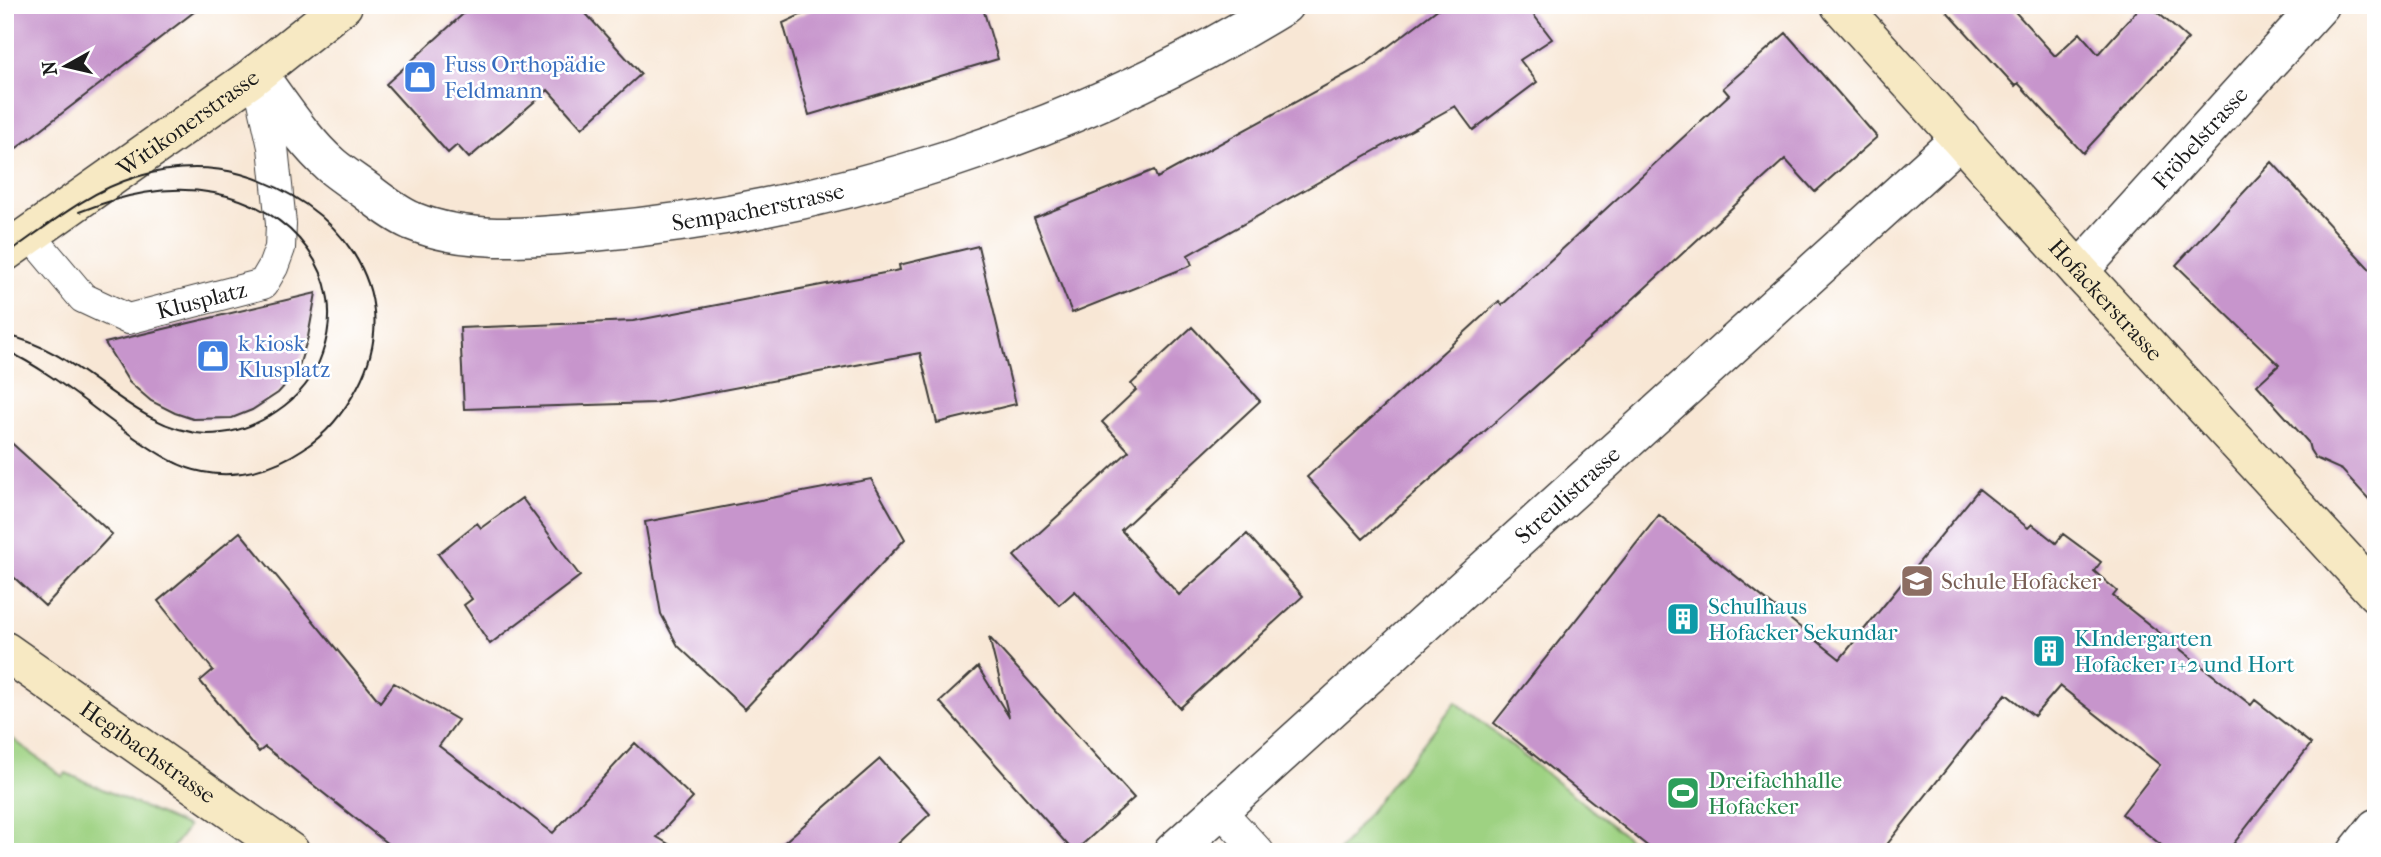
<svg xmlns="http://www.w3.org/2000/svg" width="2381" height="857" font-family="'IM FELL French Canon',serif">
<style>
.green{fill:#9ed282;stroke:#5d774f;stroke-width:2}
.building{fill:#c795cc}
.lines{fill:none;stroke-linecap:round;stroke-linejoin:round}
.lane-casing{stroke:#3d3a38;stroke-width:32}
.street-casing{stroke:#3d3a38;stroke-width:41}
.secondary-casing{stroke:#3d3a38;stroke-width:41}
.lane{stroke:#fff;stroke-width:30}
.street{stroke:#fff;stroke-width:38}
.secondary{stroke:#f7e9c3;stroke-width:38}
.tram{stroke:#1c1c1c;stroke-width:2}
.labels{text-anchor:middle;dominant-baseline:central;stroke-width:5;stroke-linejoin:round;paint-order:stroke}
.shop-label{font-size:23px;fill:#366cbe;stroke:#fff;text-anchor:start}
.street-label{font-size:23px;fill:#1c1c1c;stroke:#fff}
.education-label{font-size:23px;fill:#785e54;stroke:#fff;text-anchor:start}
.culture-label{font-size:23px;fill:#0d838f;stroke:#fff;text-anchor:start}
.leisure-label{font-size:23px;fill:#27864d;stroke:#fff;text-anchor:start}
</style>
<rect width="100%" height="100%" fill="#fff"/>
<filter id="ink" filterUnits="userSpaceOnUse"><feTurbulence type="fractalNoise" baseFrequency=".0143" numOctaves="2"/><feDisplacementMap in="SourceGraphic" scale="14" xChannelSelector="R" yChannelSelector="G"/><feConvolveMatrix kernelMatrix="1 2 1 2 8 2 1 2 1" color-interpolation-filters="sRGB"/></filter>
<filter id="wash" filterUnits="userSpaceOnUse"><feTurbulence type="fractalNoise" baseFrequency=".00686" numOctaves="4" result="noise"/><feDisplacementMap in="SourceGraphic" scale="28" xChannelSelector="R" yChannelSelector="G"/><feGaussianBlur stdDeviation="1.57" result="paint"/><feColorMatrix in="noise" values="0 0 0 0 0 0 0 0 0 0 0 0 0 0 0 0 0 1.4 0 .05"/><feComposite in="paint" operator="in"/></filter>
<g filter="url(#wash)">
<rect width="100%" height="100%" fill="#f8e7d5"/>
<path class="green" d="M1456,702L1635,844L1629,852H1338Z
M5,733L63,777L66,773L188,827L169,852H5Z"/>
<g id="blocks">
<path class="building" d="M5,5H203L5,157Z
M473,5H578L641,74L582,128L548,90L469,158L457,145L448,153L386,84Z
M822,5H982L998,59L809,115L783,23Z
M1443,5H1526L1552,39L1520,60L1537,82L1473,130L1455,106L1188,255L1192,265L1072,313L1034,218L1154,170L1157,178L1365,64Z
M1941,5H2009L2055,56L2080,33L2098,54L2142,5H2149L2188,39L2083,153L2018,83L2015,86Z
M1786,33L1877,137L1815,192L1785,159L1606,324L1363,539L1307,477L1499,301L1502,305L1729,95L1723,88Z
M2272,162L2376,276V507L2342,470L2315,458L2310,450L2308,442L2257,385L2279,365L2176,265Z
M978,246L1016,404L937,423L920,353L654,403L464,409L460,328L633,321L900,270L899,265Z
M316,293L308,337L299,366L289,381L278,393L252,410L232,418L193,419L175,413L151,401L129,382L105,343Z
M1192,327L1260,401L1121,530L1179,595L1247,534L1303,596L1180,708L1075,591L1059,605L1014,556L1129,451L1102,422L1136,390L1131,384Z
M5,437L112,534L45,606L5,569Z
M871,479L905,539L745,709L678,646L661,614L645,522Z
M1979,489L2028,528L2032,524L2056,543L2063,534L2101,562L2094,571L2117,591L2113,596L2251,705L2255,700L2311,744L2227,852H2170L2122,814L2160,765L2060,686L2034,716L2006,694L1881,852H1655L1494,723L1659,515L1840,659Z
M522,498L580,576L490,644L464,605L472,599L438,554L477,523L481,528Z
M240,532L380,702L394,683L458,720L439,746L553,833L635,743L693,798L657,837L682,852H398L265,747L259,752L200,681L213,670L158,601Z
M989,637L1134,798L1074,852L940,702L978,667L1009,717Z
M880,759L930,814L889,852H773Z"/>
</g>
</g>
<g filter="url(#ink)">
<use href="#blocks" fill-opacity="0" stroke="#3d3a38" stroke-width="2"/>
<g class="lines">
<defs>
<g id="lane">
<path id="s1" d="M30,235L83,298L128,319L263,284L273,267L280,248L281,224L273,147L258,79"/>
<path d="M1219,809L1259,852"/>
</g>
<g id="street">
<path id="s2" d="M257,73C279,103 304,142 332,166C344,176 357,184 369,193C382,203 396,214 412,221C468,244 533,237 592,232C835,211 1076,133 1284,5"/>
<path id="s3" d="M2079,271L2320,5"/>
<path id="s4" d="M1173,852L1961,138"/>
<path d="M2357,852L2376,828"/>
</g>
<g id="secondary">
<path id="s5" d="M1840,5L2079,271L2376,593"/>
<path id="s6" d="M5,252L250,79L343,5"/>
<path id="s7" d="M5,651L290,852"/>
</g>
</defs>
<use href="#lane" class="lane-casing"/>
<use href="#street" class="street-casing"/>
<use href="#secondary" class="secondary-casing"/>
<use href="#lane" class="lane"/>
<use href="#street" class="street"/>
<use href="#secondary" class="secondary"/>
<path class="tram" d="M5,255C46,227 88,191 136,177C170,167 207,165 241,174C334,200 409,289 358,386C345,411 327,434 303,449C273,469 238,479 203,472C180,468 160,455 141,442C97,413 53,372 5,350
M5,335C83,350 131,431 207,434C232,434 257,425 277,411C298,397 314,378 322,354C350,275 291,207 214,193C166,184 123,195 79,212"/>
</g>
</g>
<defs>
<symbol id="shop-square" viewBox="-11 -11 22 22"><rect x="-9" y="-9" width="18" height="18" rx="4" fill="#3f7fe0" stroke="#fff"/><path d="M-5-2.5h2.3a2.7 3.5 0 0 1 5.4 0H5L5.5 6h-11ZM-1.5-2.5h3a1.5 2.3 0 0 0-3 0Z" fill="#fff"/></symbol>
<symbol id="school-square" viewBox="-11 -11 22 22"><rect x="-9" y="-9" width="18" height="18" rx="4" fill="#8d6e63" stroke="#fff"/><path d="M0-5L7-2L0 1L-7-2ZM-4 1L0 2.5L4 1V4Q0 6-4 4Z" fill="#fff"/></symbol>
<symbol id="building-square" viewBox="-11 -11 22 22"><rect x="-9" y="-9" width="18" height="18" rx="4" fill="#0f9aa8" stroke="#fff"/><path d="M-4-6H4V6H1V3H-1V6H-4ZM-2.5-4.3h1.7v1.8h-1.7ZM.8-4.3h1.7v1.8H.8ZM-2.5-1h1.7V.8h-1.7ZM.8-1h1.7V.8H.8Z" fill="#fff"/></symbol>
<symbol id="stadium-square" viewBox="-11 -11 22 22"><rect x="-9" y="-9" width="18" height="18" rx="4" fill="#2e9e5b" stroke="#fff"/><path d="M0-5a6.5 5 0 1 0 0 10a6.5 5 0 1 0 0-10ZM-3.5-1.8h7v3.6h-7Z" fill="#fff"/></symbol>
</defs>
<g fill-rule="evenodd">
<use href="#shop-square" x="401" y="58" width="38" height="38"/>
<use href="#shop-square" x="194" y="337" width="38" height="38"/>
<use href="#school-square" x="1898" y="562" width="38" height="38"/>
<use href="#building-square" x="1664" y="600" width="38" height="38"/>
<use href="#building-square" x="2030" y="632" width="38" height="38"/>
<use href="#stadium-square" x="1664" y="774" width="38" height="38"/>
</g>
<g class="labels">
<g class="shop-label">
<text x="444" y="64">Fuss Orthopädie<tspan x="444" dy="26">Feldmann</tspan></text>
<text x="238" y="343">k kiosk<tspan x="238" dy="26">Klusplatz</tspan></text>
</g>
<g class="street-label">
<text stroke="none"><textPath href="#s6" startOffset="224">Witikonerstrasse</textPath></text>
<text stroke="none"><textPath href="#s3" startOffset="180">Fröbelstrasse</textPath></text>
<text stroke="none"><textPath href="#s2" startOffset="567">Sempacherstrasse</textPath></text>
<text stroke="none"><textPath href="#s1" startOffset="208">Klusplatz</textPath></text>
<text stroke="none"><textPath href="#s5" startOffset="397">Hofackerstrasse</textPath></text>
<text stroke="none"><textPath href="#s4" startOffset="532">Streulistrasse</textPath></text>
<text stroke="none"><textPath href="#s7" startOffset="175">Hegibachstrasse</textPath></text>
</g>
<g class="education-label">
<text x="1941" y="581">Schule Hofacker</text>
</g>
<g class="culture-label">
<text x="1708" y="606">Schulhaus<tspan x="1708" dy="26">Hofacker Sekundar</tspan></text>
<text x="2074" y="638">KIndergarten<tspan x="2074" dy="26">Hofacker 1+2 und Hort</tspan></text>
</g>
<g class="leisure-label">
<text x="1708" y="780">Dreifachhalle<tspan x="1708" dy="26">Hofacker</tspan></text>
</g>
</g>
<rect width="2381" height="857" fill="none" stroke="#fff" stroke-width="28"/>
<g transform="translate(66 66) rotate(262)" stroke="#ffffff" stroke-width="5" paint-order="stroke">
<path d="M0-5L12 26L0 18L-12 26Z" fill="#1c1c1c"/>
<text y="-10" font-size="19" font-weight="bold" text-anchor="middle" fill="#1c1c1c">N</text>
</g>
</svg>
